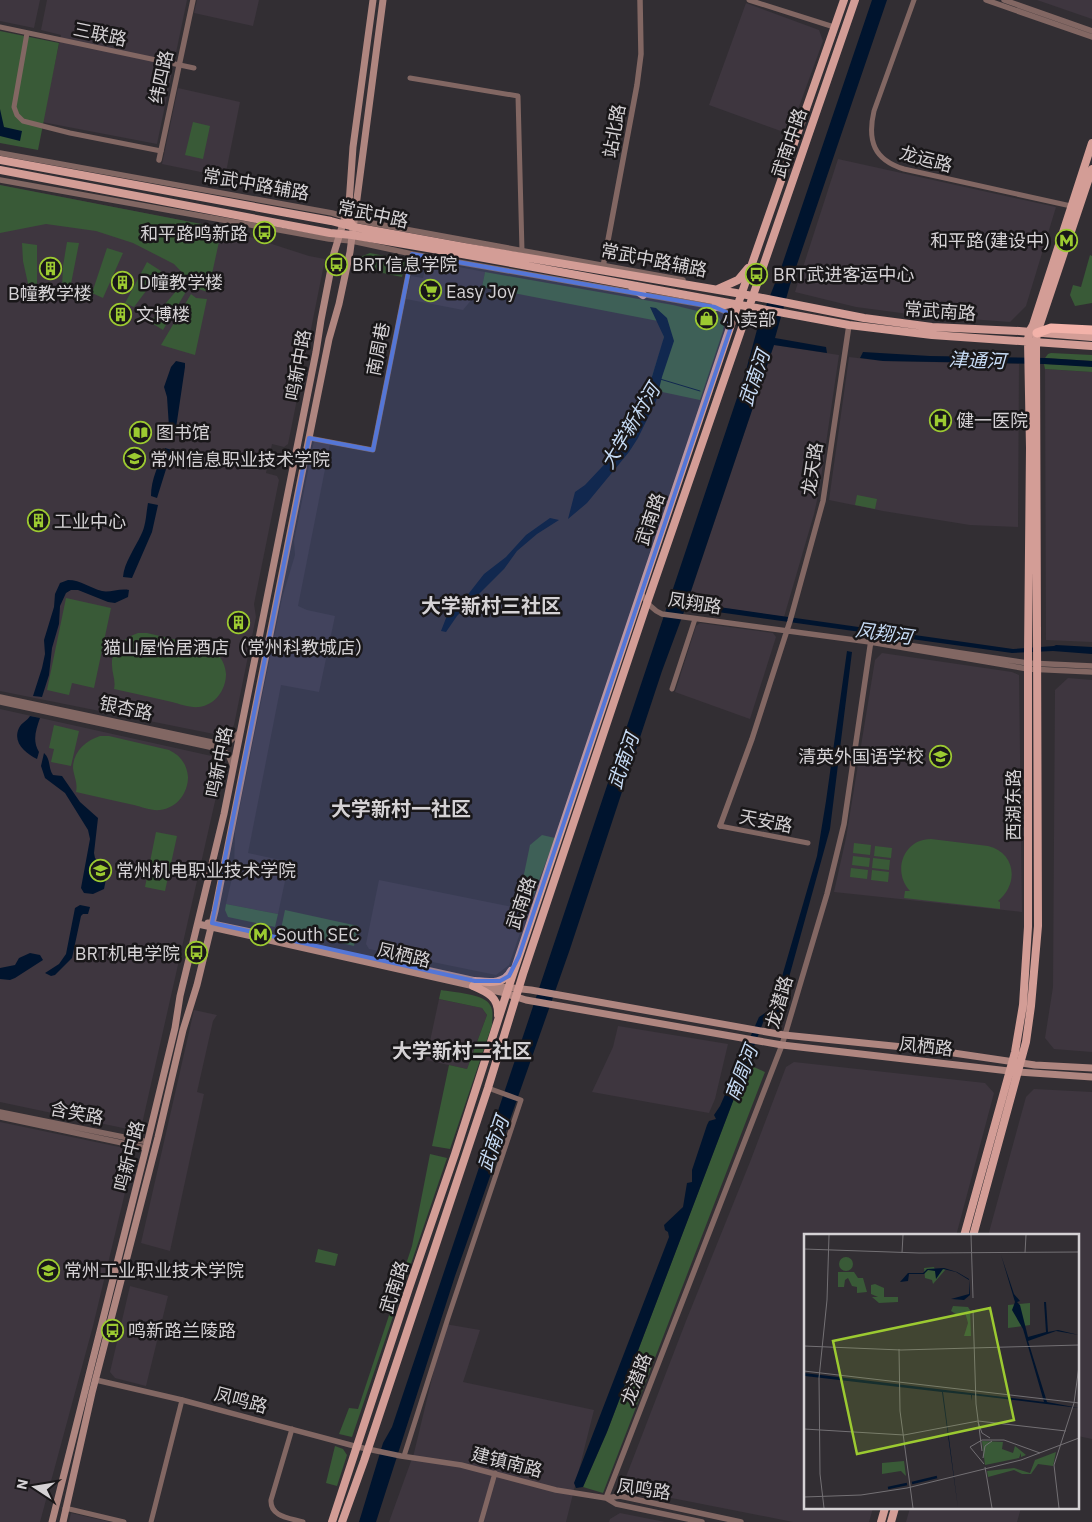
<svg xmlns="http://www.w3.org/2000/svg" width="1092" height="1522" font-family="'IBM Plex Sans','Noto Sans SC',sans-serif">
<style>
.built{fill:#3e363f}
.green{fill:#395a37}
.water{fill:#00142e}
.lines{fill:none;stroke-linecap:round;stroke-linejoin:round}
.stream{stroke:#00142e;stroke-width:1}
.minor{stroke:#826763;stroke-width:5}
.tertiary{stroke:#826763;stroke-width:5.5}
.secondary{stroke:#af8680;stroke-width:7}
.primary{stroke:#d39d96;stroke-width:8}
.motorway{stroke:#f3b2a9;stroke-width:9}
.marked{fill:#5476d7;fill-opacity:0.2;stroke:#5476d7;stroke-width:4;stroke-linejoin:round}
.labels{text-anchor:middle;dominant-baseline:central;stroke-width:5;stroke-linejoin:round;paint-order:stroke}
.street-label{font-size:18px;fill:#d5d2d5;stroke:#191719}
.poi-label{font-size:18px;fill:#d5d2d5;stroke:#191719;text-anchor:start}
.water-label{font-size:19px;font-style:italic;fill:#c6dbf5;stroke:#191719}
.quarter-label{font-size:20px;font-weight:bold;fill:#d5d2d5;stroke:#191719}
.inset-river{fill:none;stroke:#00142e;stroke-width:2.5}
.inset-road{fill:none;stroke:#737074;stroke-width:1}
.view{fill:#9cca31;fill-opacity:0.15;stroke:#9cca31;stroke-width:2.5}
.inset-edge{fill:none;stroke:#d5d2d5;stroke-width:2.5}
</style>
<rect width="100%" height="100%" fill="#322e33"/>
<path class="built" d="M0,0H40L34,28L0,21Z
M47,0H187L157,144L42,122L61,35L41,30Z
M197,0H259L253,26L194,13Z
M1037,0H1092V19Z
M746,3L819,30L823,41L789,134L709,105Z
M178,88L240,102L225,177L162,164Z
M838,159L1056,207L1026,306L1010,322L916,315L856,307L795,292Z
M0,185L222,228L309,256L325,259L288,444L284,447L272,444L266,473L277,476L279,480L254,604L256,617L234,725L230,731L219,735L0,691Z
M427,261L485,272L482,287L463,310L406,299L411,276L423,278Z
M774,345L839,355L819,491L814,514L784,617L691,603L688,600Z
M849,357L883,361L1019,364L1018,527L970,525L883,511L829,500Z
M1045,369L1092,372V642L1046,640Z
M314,441L330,444L298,606L307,610L335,616L319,692L281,685L248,853L289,862L278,914L226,904L234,869L235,831L282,598L295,555L294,541Z
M700,623L773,633L776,637L750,719L675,692L696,626Z
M882,653L1012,672L1019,675L1022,912L834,892L846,838L875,660Z
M1068,678L1092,680V1052L1054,1049L1045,1038L1053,987L1055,690Z
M0,709L216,757L223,766L142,1124L139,1129L134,1130L123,1128L0,1102Z
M379,880L528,910L509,965L496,975L369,949L366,944Z
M439,999L482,1008L487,1015L467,1069L426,1060Z
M194,1010L217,1015L213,1021L197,1092L204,1094L170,1251L141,1243Z
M618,1026L728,1044L715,1099L709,1113L592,1092L613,1047Z
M794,1062L985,1083L994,1093L956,1236H806V1508H873L869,1522H793L626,1489L624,1482L686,1321L750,1162L786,1067Z
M1034,1089L1092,1092V1439L1078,1436V1236H988L1026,1097Z
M0,1122L129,1149L134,1155L93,1326L40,1522H0Z
M130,1286L168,1296L146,1386L115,1378L110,1372Z
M445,1324L480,1330L463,1382L594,1410L566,1522H389L414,1453Z
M910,1508H1021L1017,1522H906Z
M71,1513L110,1522H69Z
M620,1513L665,1522H609L610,1519Z"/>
<path class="green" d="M0,31L59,43L38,150L0,143Z
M193,122L210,126L203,159L185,155Z
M0,185L222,228L208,292L198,289L174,264L133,243L96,231L46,224L0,233Z
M67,242L79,243L70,289L62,288L63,266Z
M22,243L37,245V286L29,288L23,261Z
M107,248L123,253L103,298L92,293Z
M370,253L406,260L402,277L354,267L360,257Z
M1090,255L1092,256V303L1075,306L1070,295L1073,285L1081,287Z
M147,262L161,271L134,307L125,303Z
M485,272L673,305L718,316L724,325L723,331L700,400L648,389L663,342L664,337L658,321L482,287Z
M182,284L187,290L163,330L150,322Z
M191,294L196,298L207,299L195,355L161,345Z
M1051,353L1092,355V361L1045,358L1048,354Z
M1044,364L1092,366V372L1045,369Z
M857,495L877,499L875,509L855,505Z
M66,598L111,608L94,688L72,683L69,695L47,690Z
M138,633H147L207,647C218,652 225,661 226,674C226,690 215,705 199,707C190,708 180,704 172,702C153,698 134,693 114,689C116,680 112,674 112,665C111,649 124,638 138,633Z
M54,725L79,731L71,766L51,762L54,749L49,748Z
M100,736H109L169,750C180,755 187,764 188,777C188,793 177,808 160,810C152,811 142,807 134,805C114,801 95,796 76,792C78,783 74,777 73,768C73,752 85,741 100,736Z
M156,832L177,836L165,891L145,887Z
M542,835L555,838L528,910L517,908L530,845Z
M931,839L988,846C1016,853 1019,884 998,901L1000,902V909L904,898L905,891H910C892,872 903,839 931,839Z
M854,843L871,845L870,855L853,853Z
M875,846L892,848L891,858L874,856Z
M853,856L870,858L869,867L852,865Z
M873,858L890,860L889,870L872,868Z
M851,868L868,870L867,879L850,877Z
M872,870L889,872L888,882L871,880Z
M226,904L278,914L275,927L228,917L225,910Z
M285,910L358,926L354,946L281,929Z
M441,990C453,992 485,994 490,1005C494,1011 492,1018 492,1025L450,1149L432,1146L449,1065L467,1069L487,1015L482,1008L439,999Z
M747,1064L765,1072L603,1493L583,1487L607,1432Z
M430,1154L447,1158L352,1437L339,1434L349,1408L358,1409L412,1246Z
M318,1249L338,1254L335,1266L315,1262Z
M335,1446L343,1449L347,1455L337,1486L326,1483Z"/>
<path class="water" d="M872,0H887L790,285L775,338L826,347L827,353L774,345L688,600L691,603L1013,649L1054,646L1056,645L1092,647V654L1053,651L1012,653L689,608L685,609L662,671L570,949L455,1276L376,1522H359L383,1443L392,1427L745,374L758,326L781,268Z
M0,109L4,127L22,131L20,141L0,136Z
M650,307L656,308L667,318L674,341L662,377L656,401L638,438L629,452L587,503L568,519L575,492L585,485L616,452L624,432L650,383L664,337Z
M863,352L930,356L1045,358L1092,361V367L1044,364L883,361L860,358Z
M176,361L185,363V367L176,428L169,427L167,397L164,387L171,367Z
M165,448L172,450L157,498L151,496C151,479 159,464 165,448Z
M148,503L158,505L152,532L132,578L123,577C124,563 135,548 141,535C146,526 146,514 148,503Z
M550,518L559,520L537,534L517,551L504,569L457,616L446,632L441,631L448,613L453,607L466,597L484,574L506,557L526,535Z
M68,580C81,580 90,588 102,591C109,593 120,588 129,590L128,597L115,603L108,602L78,590H71L66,593L60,606L59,624L52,648L49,675L42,697L33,696L42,668L45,654L44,640L54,607L55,594L60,583Z
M847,651L852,652L830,829L780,1010L771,1021L764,1020L607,1432L583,1487L576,1488L574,1483L669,1237L668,1232L665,1230L664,1225L683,1207L687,1183L692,1182V1170L707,1125L709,1121L716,1119L714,1115L720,1106L759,1017L771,1009L774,1004L817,856L826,801Z
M30,716L40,718C36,730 32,740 39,752L37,759C26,753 12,743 19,728C22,722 27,721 30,716Z
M44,753C51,759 48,768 53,775L62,776L80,802L98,818L94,853L95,858L105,869L104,878L106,879L104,889L93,894L84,893L81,888L90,839L88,830L65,793L45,778L41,766Z
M80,905L90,907L88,914H83L81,916L72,958L55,975L51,976L45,973L59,964L66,954L75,908Z
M30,953L40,955L43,960L15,978L10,980L0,979V968L15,965L19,958Z"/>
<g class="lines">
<path class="stream" d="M660,379L700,391"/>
<path class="minor" d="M749,0L834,27
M914,0L874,111C867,141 874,160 904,169L1071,206
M0,27L194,68
M27,33L14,107L17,115L23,121L70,133L161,151
M410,78L518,96L522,251
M309,438L373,450L412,254
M672,689L695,619
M720,826L808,843
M292,1429L271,1500C270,1517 290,1518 303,1522
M404,1456L448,1318L521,1100L488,1088
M65,1508L124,1522
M151,1522L182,1400
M481,1522L495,1473"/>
<path class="tertiary" d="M986,0L1092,37
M1004,0L1092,31
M0,153L332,213L355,220L683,280
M159,160L193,0
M0,180L329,239L352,241L412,254L715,307L726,312L730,326
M603,267L637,85L641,54L640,0
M641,593C646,602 652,610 662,614L870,642L1028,669L1092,672
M874,640L1028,663L1092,666
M0,697L221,744L229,742L241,731
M0,702L219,749L228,754L233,767
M720,826L752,739L790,621L823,501L849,325
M0,1112L148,1142
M0,1117L146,1148
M96,1380L182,1400L358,1447L401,1456L461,1465L556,1490L606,1498L620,1496L741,1522
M606,1498L782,1045L827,894L844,824L871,640
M606,1498L616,1504L702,1522"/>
<path class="secondary" d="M208,923L261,934
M198,924L501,992L526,1000L782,1045L1018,1072L1092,1077
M399,964L503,987L531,990L784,1035L933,1050L1035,1065L1092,1068
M52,1522L146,1148L175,1028L180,996L224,814L316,352L321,320L334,253L349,204L353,147L373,0
M63,1522L92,1393L158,1137L183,1030L197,985L215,911L309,438L329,339L339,304L350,252L383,0"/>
<path class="primary" d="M0,160L331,221L354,227L464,247L742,294L864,318L932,327L1019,331L1092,337
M0,170L330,233L352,235L462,254L849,325L932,335L1092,346
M346,217L354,227
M631,286L643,295
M718,289L738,280L748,268
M715,307L730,304
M745,324C750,314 759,314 769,313
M475,981C488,982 504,985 511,971
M473,986C487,992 499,997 498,1015
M964,1236L1015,1052L1023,1005L1028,927V653L1030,448L1028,341L1029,332L1033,325L1092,143
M973,1236L1026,1042L1031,1006L1038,926L1036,342L1037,333L1092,169
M332,1522L409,1288L455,1154L509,986L646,577L738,304L844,0
M342,1522L364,1461L488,1088L523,974L647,603L855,0
M881,1522L885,1508
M891,1522L895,1508"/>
<path class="motorway" d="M1037,333L1051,328L1092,330"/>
</g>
<path class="marked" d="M412,254L715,307L726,312L731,327L519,956L509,976L500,981H475L212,923L309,438L373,450Z"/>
<defs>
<symbol id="bus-ring" viewBox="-11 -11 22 22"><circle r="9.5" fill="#191719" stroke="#9cca31" stroke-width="1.5"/><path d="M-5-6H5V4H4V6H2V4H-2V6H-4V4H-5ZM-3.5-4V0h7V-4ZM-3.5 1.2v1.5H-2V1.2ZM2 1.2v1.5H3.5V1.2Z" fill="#9cca31"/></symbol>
<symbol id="metro-ring" viewBox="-11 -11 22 22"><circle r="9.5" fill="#191719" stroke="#9cca31" stroke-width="1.5"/><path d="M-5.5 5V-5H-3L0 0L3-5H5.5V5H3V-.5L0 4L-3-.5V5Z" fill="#9cca31"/></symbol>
<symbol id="building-ring" viewBox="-11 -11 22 22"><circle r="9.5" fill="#191719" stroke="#9cca31" stroke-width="1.5"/><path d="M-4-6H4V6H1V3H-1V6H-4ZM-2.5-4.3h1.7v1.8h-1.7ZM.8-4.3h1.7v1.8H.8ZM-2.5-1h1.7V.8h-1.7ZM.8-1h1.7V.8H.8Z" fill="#9cca31"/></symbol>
<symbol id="supermarket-ring" viewBox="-11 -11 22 22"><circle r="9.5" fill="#191719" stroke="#9cca31" stroke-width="1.5"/><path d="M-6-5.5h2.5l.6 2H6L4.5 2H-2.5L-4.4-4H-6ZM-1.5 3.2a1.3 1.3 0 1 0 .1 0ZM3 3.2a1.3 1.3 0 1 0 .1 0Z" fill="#9cca31"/></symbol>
<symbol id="shop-ring" viewBox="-11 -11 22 22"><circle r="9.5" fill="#191719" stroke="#9cca31" stroke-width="1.5"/><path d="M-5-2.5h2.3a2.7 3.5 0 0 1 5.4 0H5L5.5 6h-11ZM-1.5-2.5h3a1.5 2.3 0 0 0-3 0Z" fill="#9cca31"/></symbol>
<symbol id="hospital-ring" viewBox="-11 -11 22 22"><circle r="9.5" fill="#191719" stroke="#9cca31" stroke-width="1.5"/><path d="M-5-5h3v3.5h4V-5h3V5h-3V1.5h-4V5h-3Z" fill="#9cca31"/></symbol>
<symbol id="library-ring" viewBox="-11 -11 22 22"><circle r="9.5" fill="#191719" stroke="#9cca31" stroke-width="1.5"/><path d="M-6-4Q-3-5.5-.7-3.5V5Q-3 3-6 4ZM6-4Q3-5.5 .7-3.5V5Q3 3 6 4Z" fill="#9cca31"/></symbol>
<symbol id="university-ring" viewBox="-11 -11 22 22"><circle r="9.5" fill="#191719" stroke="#9cca31" stroke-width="1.5"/><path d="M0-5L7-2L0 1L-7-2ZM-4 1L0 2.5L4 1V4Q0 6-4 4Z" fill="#9cca31"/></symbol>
<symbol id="school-ring" viewBox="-11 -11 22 22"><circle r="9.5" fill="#191719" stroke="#9cca31" stroke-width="1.5"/><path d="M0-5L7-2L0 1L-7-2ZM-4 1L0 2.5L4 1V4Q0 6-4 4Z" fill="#9cca31"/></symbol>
</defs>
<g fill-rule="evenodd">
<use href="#bus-ring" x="252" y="220" width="25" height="25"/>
<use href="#metro-ring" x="1054" y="228" width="25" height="25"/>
<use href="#bus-ring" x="324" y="252" width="25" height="25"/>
<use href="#building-ring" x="38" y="256" width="25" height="25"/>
<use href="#bus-ring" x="744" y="262" width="25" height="25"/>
<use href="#building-ring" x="110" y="270" width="25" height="25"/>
<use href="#supermarket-ring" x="418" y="278" width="25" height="25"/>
<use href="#building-ring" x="108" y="302" width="25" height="25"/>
<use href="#shop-ring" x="694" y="306" width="25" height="25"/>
<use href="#hospital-ring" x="928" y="408" width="25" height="25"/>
<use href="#library-ring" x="128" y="420" width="25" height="25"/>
<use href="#university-ring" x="122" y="446" width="25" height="25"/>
<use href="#building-ring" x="26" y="508" width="25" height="25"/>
<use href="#building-ring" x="226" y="610" width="25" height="25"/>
<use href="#school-ring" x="928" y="744" width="25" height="25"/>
<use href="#university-ring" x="88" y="858" width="25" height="25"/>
<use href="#metro-ring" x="248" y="922" width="25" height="25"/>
<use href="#bus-ring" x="184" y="940" width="25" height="25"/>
<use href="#university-ring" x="36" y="1258" width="25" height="25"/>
<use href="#bus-ring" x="100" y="1318" width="25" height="25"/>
</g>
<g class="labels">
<g class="street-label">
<text transform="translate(100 34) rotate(12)">三联路</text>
<text transform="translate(161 77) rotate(-78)">纬四路</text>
<text transform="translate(614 131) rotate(-80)">站北路</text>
<text transform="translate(789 143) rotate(-71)">武南中路</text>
<text transform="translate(926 159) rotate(15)">龙运路</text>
<text transform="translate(256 184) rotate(10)">常武中路辅路</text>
<text transform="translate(373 214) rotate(12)">常武中路</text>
<text transform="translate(654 260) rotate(11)">常武中路辅路</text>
<text transform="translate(940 311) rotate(4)">常武南路</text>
<text transform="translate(378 349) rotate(-79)">南周巷</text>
<text transform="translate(298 365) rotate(-80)">鸣新中路</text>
<text transform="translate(812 469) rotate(-81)">龙天路</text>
<text transform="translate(650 519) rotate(-71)">武南路</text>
<text transform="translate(695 603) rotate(9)">凤翔路</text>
<text transform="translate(126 708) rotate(12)">银杏路</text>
<text transform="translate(219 762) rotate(-79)">鸣新中路</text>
<text transform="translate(1013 805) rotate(-90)">西湖东路</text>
<text transform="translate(766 821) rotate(11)">天安路</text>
<text transform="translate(521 903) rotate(-71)">武南路</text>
<text transform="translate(404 955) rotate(13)">凤栖路</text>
<text transform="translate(779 1002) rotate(-74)">龙潜路</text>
<text transform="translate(926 1046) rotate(6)">凤栖路</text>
<text transform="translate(77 1113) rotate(11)">含笑路</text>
<text transform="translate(129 1156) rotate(-76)">鸣新中路</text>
<text transform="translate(394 1287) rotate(-72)">武南路</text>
<text transform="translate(636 1379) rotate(-69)">龙潜路</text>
<text transform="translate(241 1400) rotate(15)">凤鸣路</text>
<text transform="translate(507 1462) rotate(14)">建镇南路</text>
<text transform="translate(644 1489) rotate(8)">凤鸣路</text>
</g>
<g class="poi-label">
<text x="248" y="233" text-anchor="end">和平路鸣新路</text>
<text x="1050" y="240" text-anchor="end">和平路(建设中)</text>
<text x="352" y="264">BRT信息学院</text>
<text x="773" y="274">BRT武进客运中心</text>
<text x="139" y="282">D幢教学楼</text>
<text x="446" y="291">Easy Joy</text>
<text x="50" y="293" text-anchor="middle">B幢教学楼</text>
<text x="136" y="314">文博楼</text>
<text x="722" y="319">小卖部</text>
<text x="956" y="420">健一医院</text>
<text x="156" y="432">图书馆</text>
<text x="150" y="459">常州信息职业技术学院</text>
<text x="54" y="521">工业中心</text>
<text x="238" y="647" text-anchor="middle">猫山屋怡居酒店（常州科教城店）</text>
<text x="924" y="756" text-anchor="end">清英外国语学校</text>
<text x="116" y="870">常州机电职业技术学院</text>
<text x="276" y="934">South SEC</text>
<text x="180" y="953" text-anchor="end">BRT机电学院</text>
<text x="64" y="1270">常州工业职业技术学院</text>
<text x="128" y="1330">鸣新路兰陵路</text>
</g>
<g class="water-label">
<text transform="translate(977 360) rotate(2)">津通河</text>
<text transform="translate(754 378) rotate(-71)">武南河</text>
<text transform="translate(630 426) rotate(-59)">大学新村河</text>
<text transform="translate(884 633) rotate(8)">凤翔河</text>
<text transform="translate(623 761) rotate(-71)">武南河</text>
<text transform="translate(741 1073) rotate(-69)">南周河</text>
<text transform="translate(493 1144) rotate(-71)">武南河</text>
</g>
<g class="quarter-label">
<text x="491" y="605">大学新村三社区</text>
<text x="401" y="808">大学新村一社区</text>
<text x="462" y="1050">大学新村二社区</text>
</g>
</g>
<g transform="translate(804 1234)">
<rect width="275" height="275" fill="#322e33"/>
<path d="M35 30a7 7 0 1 1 14 0a7 7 0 1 1-14 0ZM130,33L131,36L142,35L129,50L128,46L121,44L120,34ZM34,38H50L54,44H59L63,58L53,59V53L48,52L44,44L41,46L40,53H34ZM71,50L80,54V63H94V68L75,69L68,63H74L67,60V51ZM226,69V91L204,94V71ZM149,72L164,73L166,76L167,102H160L164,89L161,78L153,81L147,77ZM178,207L199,208L198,215L209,219L211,212L222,221L217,223V219L215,224L181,231ZM252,218L249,232L234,230L227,240H218L210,236L184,243L183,237L210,234L226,239L231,226ZM100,227L102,242L97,237L78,240V229Z" fill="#395a37"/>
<path d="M197,21L210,60L216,67L213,68L216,71L224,103L242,98L240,68H242L244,98L254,96L275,101L252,97L224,107L243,168L275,174L168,161V167L167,161L139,158L154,274L138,158L1,142L0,139L240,168L219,95L208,76L211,68ZM140,34L153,38L165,45L166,61L160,66L147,65L165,60V46L152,38L139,35L132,45L131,37L124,36L120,40H105L104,47L96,48L104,39H119L123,35Z" fill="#00142e"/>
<path class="inset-river" d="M108,249L133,243M84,254L103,250"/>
<path class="inset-road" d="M167,1L169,64M0,15L115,19L275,18M98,19L99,1M221,19L222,1M169,76L172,170L178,217M0,112L97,116L275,111M95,115L96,177L109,274M0,137L275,169M174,188L178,199L186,204M0,195L100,201L174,187L262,197M179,224L181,212L188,207M180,230L166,213L178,206H200L236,219M181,233L188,274M0,263L57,261L103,254L217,226L275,204M20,274L16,240L15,144L23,66L25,1M255,274L250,231L270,169L275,132"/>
<path class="view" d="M186,74L210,186L53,220L29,107Z"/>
<rect width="275" height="275" class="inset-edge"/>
</g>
<g transform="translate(35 1487) rotate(282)" stroke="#191719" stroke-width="4" paint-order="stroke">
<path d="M0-4L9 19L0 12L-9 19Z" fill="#d5d2d5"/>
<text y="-8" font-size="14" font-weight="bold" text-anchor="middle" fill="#d5d2d5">N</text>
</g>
</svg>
